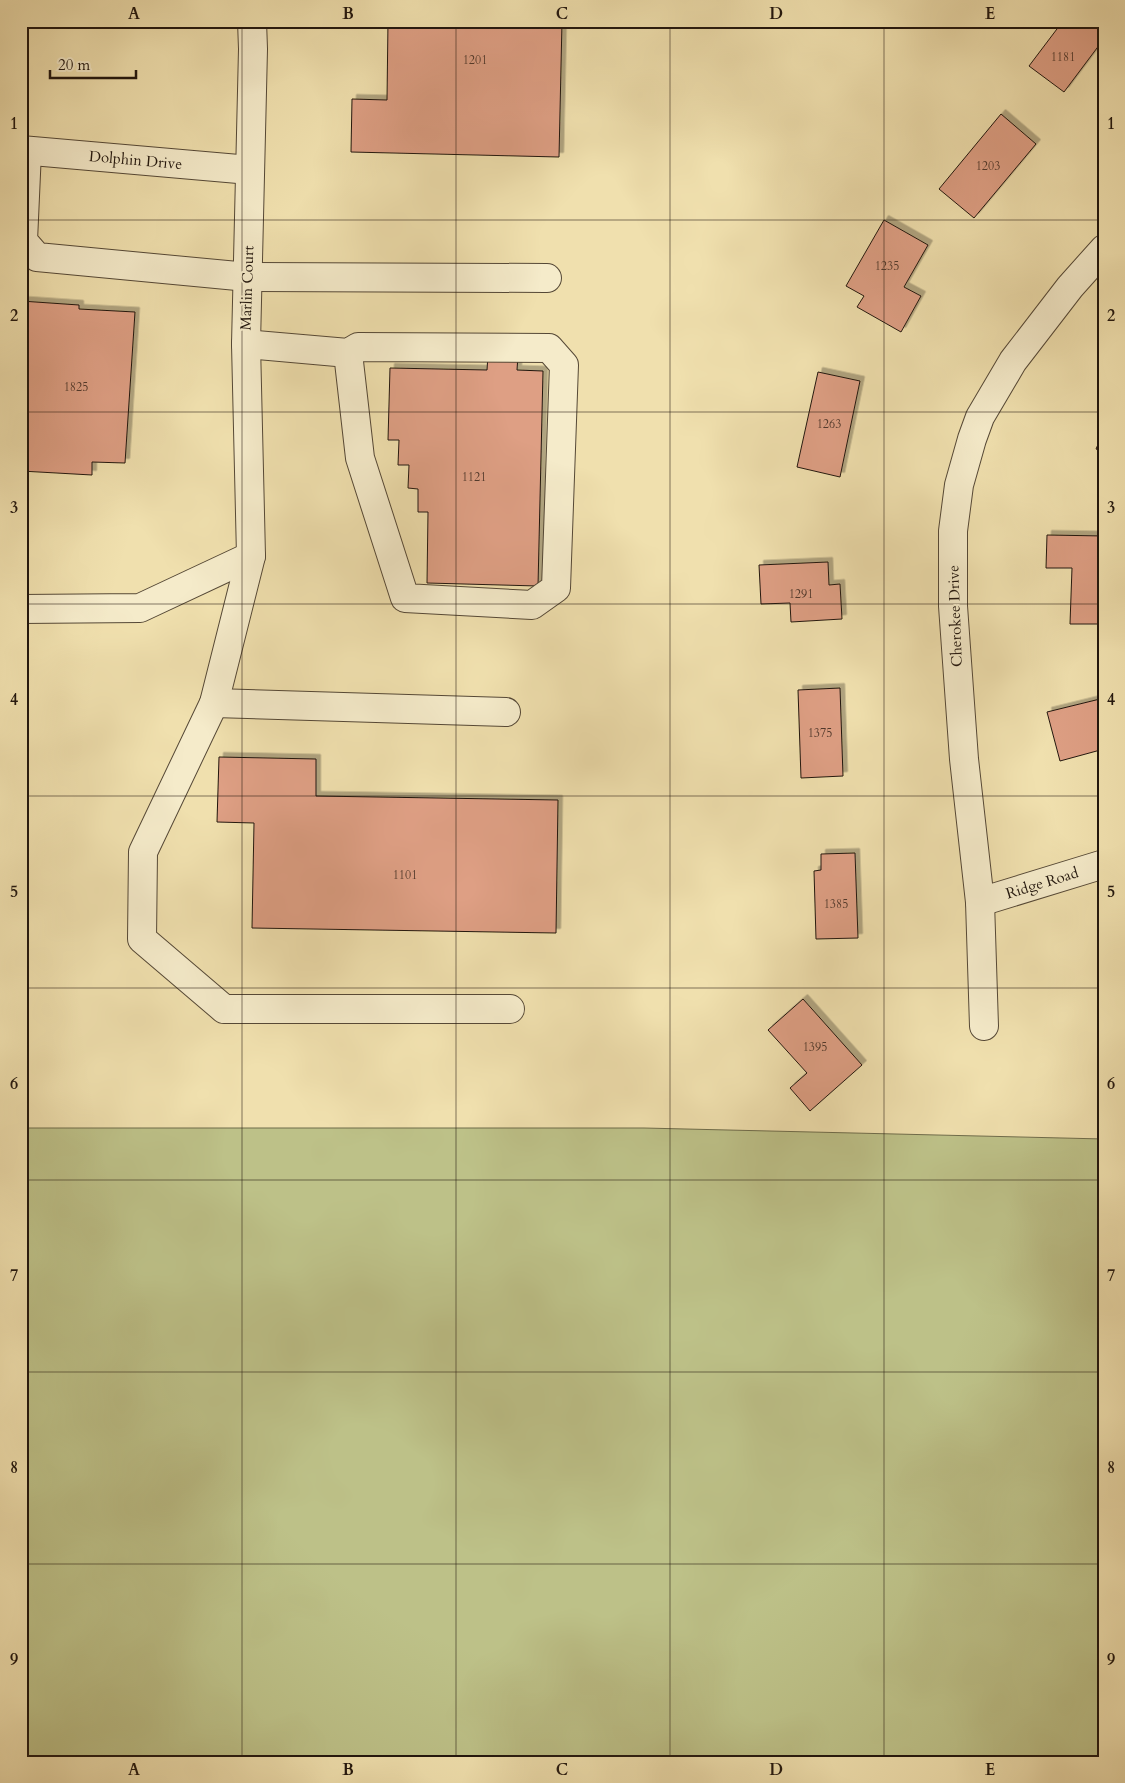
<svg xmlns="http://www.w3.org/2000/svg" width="1125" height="1783" font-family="Cardo,serif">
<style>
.green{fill:#bdc188;stroke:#6f6c4b}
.building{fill:#de9f84;stroke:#21160e;filter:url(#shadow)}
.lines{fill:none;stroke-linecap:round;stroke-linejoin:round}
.minor-casing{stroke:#554836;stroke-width:30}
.minor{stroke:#f5ebca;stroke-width:28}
.grid{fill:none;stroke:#21160e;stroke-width:1;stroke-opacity:0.55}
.labels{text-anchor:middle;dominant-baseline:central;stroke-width:4;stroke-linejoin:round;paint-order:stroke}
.number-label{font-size:12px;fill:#50382c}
.street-label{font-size:15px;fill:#21160e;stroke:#f5ebca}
.neatline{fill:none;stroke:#21160e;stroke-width:2}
.grid-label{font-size:16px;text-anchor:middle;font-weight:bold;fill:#21160e}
</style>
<defs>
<filter id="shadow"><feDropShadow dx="4.5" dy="-4.5" stdDeviation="0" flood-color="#0004"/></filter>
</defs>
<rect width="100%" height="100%" fill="#f0e0ae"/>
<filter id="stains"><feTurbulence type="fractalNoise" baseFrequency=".004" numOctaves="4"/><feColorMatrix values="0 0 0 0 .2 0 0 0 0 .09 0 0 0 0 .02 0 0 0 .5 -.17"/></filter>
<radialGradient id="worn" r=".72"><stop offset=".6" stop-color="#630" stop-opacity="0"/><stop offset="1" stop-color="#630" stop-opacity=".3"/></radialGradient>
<path class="green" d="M21,1128H644L1104,1139V1762H21Z"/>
<path class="building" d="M388,21H562L559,157L351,152L352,99L387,100Z
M1063,21H1104V47L1100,44L1064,92L1029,66Z
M1001,114L1036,144L974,218L939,189Z
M884,220L928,245L904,287L921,296L901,332L857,307L864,296L846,286Z
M21,301L79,305V309L135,312L125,463L92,462V475L21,471Z
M488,354L518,355L517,370L543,371L538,586L427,583L428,512H418V489L408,488L409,465H398L399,440H388L390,368L487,370Z
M818,372L860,381L840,477L797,467Z
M1104,431V452L1096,449Z
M1047,535L1104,536V624H1070L1072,568H1046Z
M828,562L829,585L840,584L842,619L791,622L790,603L761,604L759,565Z
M840,688L843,776L801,778L798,690Z
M1104,698V749L1060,761L1047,712Z
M219,757L316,759V796L558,800L556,933L252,928L254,823L217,822Z
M855,853L858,938L816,939L814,871L821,870V854Z
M803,999L862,1065L810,1111L790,1088L807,1073L768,1030Z
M1100,1015H1104V1054H1099Z"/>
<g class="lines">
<defs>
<g id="minor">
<path d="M252,21L253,49L246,344L251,556L214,703L143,852L142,939L224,1009H510"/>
<path id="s1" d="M21,150L250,170"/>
<path d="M27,151L23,241L37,257L248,277L547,278"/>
<path d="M246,344L348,353L360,458L405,598L532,605L556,588L564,365L549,348L358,347L348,353"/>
<path d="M21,609L140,608L251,556"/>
<path d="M214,703L506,712"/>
<path id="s2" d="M980,902L1104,864"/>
<path d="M984,1026L980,902L964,759L953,606V531L959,485L972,439L980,417L1013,361L1070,287L1104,249"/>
</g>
</defs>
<use href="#minor" class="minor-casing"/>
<use href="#minor" class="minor"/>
</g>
<path class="grid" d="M242,21V1762M456,21V1762M670,21V1762M884,21V1762M21,220H1104M21,412H1104M21,604H1104M21,796H1104M21,988H1104M21,1180H1104M21,1372H1104M21,1564H1104"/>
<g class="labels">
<g class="number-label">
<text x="1063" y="57">1181</text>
<text x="475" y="60">1201</text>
<text x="988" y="166">1203</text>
<text x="887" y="266">1235</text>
<text x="76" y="387">1825</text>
<text x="829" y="424">1263</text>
<text x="474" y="477">1121</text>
<text x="801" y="594">1291</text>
<text x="820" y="733">1375</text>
<text x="405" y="875">1101</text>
<text x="836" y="904">1385</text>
<text x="815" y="1047">1395</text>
</g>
<g class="street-label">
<text stroke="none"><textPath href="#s1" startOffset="115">Dolphin Drive</textPath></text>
<text transform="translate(247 288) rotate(-88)">Marlin Court</text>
<text transform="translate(955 616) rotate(-92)">Cherokee Drive</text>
<text stroke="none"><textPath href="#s2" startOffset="65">Ridge Road</textPath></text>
</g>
</g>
<rect width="1125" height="1783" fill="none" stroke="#f0e0ae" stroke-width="55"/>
<path d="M50 70v8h86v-8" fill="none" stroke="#21160e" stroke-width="2.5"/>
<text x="58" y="70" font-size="15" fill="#21160e" stroke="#f5ebca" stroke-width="4" paint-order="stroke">20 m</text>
<rect x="28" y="28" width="1070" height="1728" class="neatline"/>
<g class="grid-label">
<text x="134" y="19">A</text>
<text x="348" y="19">B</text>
<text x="562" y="19">C</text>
<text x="776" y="19">D</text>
<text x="990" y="19">E</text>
<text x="14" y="129">1</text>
<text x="1111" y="129">1</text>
<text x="14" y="321">2</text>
<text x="1111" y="321">2</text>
<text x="14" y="513">3</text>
<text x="1111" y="513">3</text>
<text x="14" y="705">4</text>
<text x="1111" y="705">4</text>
<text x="14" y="897">5</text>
<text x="1111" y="897">5</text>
<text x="14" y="1089">6</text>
<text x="1111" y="1089">6</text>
<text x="14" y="1281">7</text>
<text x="1111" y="1281">7</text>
<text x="14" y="1473">8</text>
<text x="1111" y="1473">8</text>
<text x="14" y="1665">9</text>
<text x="1111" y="1665">9</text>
<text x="134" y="1775">A</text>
<text x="348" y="1775">B</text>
<text x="562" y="1775">C</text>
<text x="776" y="1775">D</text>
<text x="990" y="1775">E</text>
</g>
<rect width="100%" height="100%" filter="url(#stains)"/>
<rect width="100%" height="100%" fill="url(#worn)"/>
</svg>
